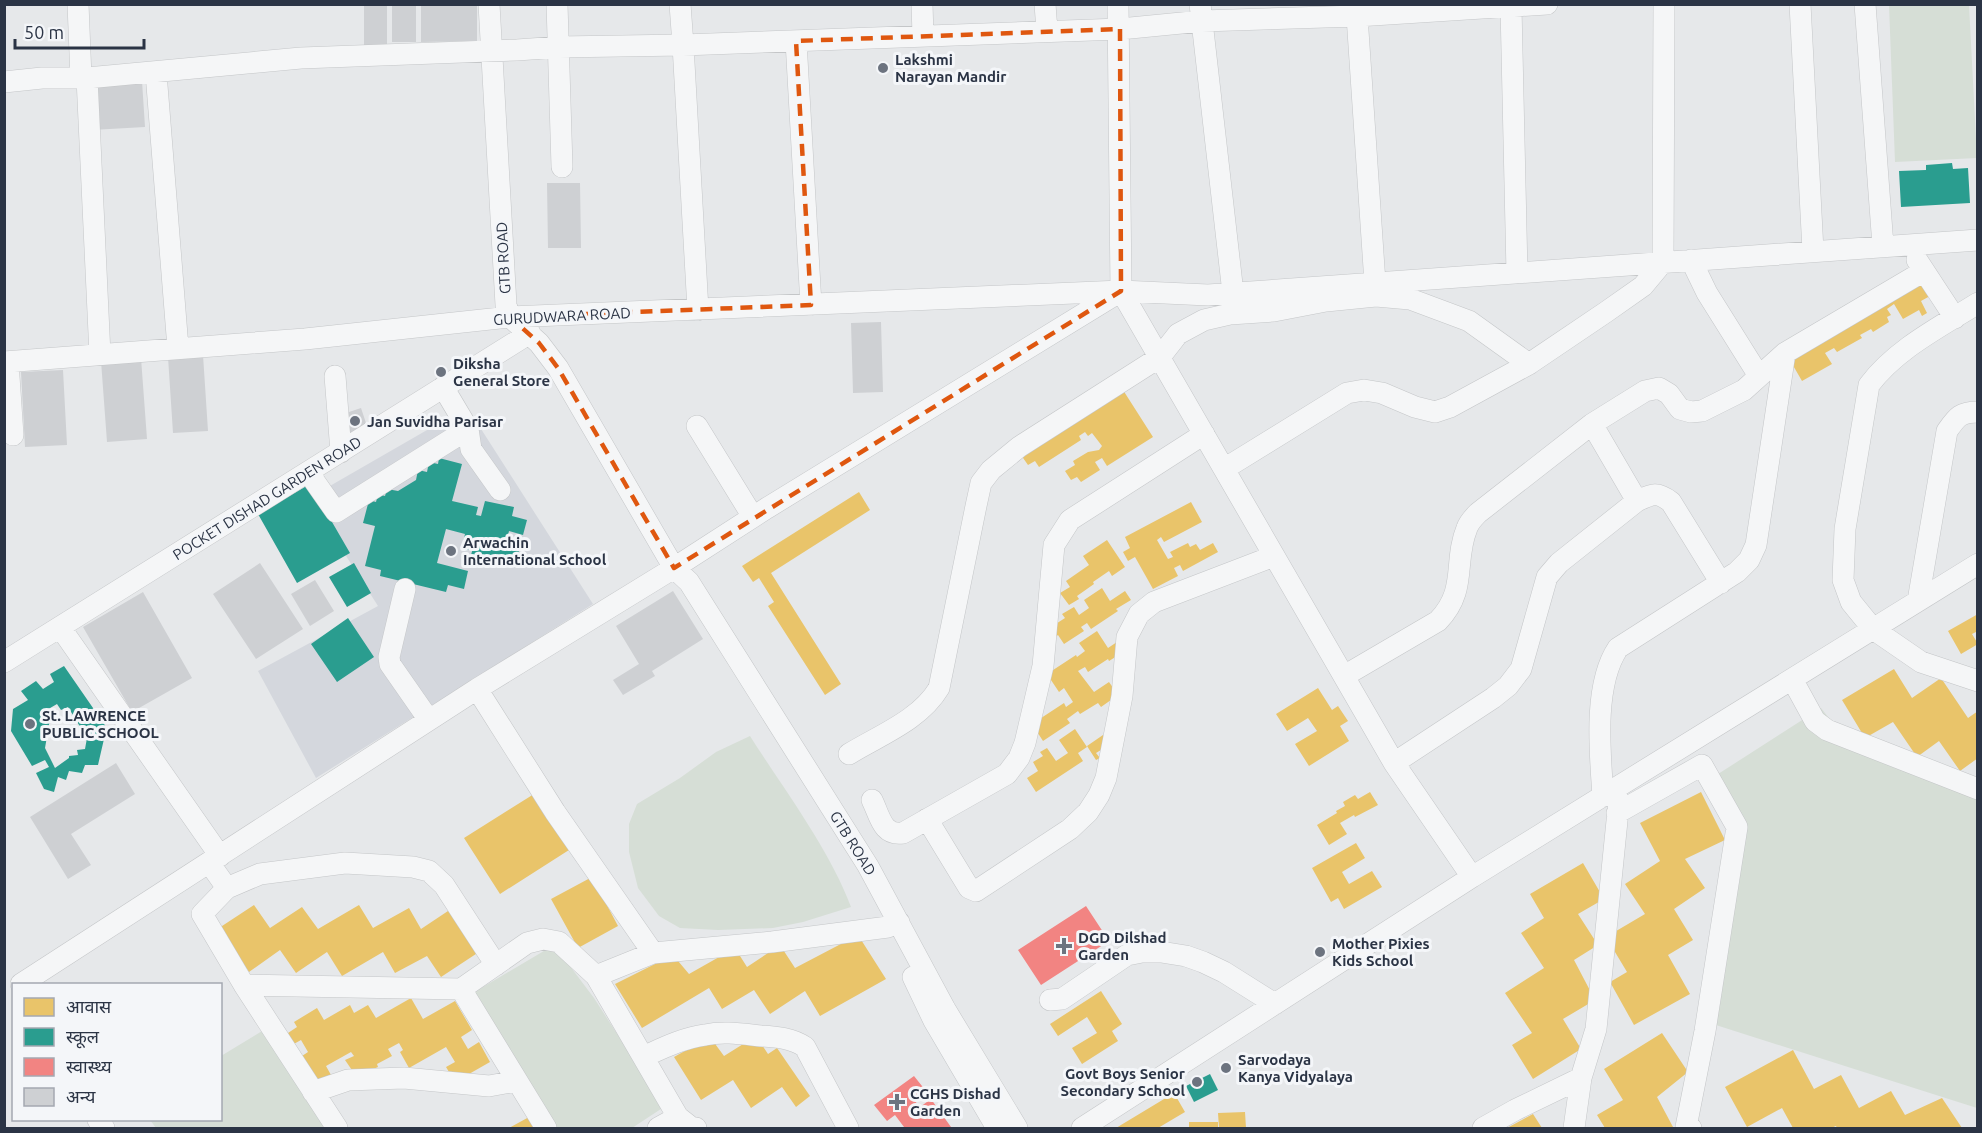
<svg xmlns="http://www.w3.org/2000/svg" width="1982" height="1133" font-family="Ubuntu,'Noto Sans Devanagari',sans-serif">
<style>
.built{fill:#d4d7dd}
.green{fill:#d6ded6}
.homes{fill:#e9c46a}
.schools{fill:#2a9d8f;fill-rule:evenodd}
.health{fill:#f28482}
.building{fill:#ced0d3}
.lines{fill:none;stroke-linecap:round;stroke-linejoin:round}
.minor-casing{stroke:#c4c6c8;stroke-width:22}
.minor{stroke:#f5f6f7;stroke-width:21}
.marked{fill:none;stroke:#df570f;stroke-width:4.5;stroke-dasharray:12 8;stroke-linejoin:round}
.poi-dot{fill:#6c737f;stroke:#f4f6f9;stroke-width:2}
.labels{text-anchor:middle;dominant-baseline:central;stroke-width:6;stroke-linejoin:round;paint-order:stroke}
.poi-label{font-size:15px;font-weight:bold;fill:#2b3445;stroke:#f4f6f9;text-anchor:start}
.street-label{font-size:15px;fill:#2b3445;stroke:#f4f6f9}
</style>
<rect width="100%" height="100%" fill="#e6e8ea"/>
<path class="built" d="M467,407L593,604L316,778L258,671L378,606L309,498Z"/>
<path class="green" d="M1889,5H1969L1977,158L1895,162Z
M1821,708L1854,750L1977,790V1108L1697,1019L1740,836L1715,776Z
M750,736C783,788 830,850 851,907L803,922L773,928L718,930L680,928L659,916L638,888L629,852V824L637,804L680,778L716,752Z
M554,945L594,998L664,1107L632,1128H557L471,994Z
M267,1028L334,1128H156L150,1120H220L221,1056Z"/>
<path class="homes" d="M1920,278L1930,296L1921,301L1927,313L1922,316L1919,310L1903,319L1894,304L1887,309L1891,315L1887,317L1889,322L1873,332L1871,329L1860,335L1862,338L1837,352L1834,348L1825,353L1832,364L1802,381L1787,355Z
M1123,390L1153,437L1107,466L1102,458L1095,462L1100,470L1081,482L1077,477L1071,480L1065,471L1075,465L1073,461L1088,452L1099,450L1102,446L1092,433L1088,436L1085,432L1079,436L1081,440L1039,467L1035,461L1028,465L1021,455Z
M859,492L870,510L771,573L841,684L825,695L768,606L774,602L759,578L753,582L742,566Z
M1191,502L1202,522L1164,542L1161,537L1157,540L1168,559L1173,557L1170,552L1188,543L1190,547L1196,544L1200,550L1213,543L1218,552L1183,571L1180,565L1174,568L1178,576L1153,589L1135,557L1128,561L1123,552L1130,548L1125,537Z
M1107,540L1125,567L1112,576L1109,571L1093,582L1094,584L1077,596L1079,599L1069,605L1060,593L1070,587L1066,581L1089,565L1083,556Z
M1102,588L1110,601L1125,591L1131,600L1116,609L1118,611L1091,629L1087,623L1081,627L1084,631L1064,644L1058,635L1054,638L1048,629L1065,618L1062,614L1074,607L1079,615L1089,608L1084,600Z
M1978,614V631L1972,634L1978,644L1961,654L1948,631Z
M1097,631L1108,648L1120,640L1124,647L1115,653L1117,656L1109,661L1108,659L1088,672L1085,667L1078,671L1094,692L1109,682L1118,695L1101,707L1098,703L1080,714L1078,711L1067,719L1070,723L1043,741L1032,724L1064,703L1066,707L1073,702L1064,688L1059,692L1047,674L1076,655L1077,657L1085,651L1079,643Z
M1894,669L1912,698L1941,678L1968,718L1978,711V758L1960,771L1939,741L1917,757L1893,722L1865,738L1842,700Z
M1318,688L1332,710L1338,706L1348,721L1340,726L1349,741L1309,766L1295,744L1317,731L1308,718L1287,731L1276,714Z
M1075,729L1087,747L1078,753L1083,761L1036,792L1027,778L1038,771L1033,762L1043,756L1040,752L1047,748L1056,761L1068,753L1059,740Z
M1103,735L1109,745L1096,753L1100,758L1096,760L1087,746Z
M1370,792L1378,805L1355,817L1354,815L1340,823L1347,834L1329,845L1317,825L1337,813L1336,811L1345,806L1343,802L1355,795L1358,799Z
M1701,792L1725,840L1685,859L1705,888L1674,909L1693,940L1668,955L1690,994L1634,1025L1610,982L1627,972L1606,937L1645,914L1625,884L1660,861L1640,823Z
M534,794L569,850L500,894L464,838Z
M1356,843L1365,858L1342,872L1349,884L1372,871L1382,887L1344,909L1338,898L1331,902L1312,868Z
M1583,863L1604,899L1578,914L1598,945L1574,960L1595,1000L1563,1019L1581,1049L1533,1079L1512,1045L1532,1033L1505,993L1544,968L1521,933L1544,918L1530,894Z
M592,877L618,926L578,948L551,899Z
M254,905L270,928L302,907L318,929L359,905L373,928L409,908L421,929L454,907L482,950L441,977L427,956L395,973L383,952L342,976L327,952L296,973L280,950L249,972L219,928Z
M858,935L886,979L820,1016L805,991L770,1014L754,990L722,1009L709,988L642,1028L615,984L673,955L689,974L735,948L747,967L780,945L795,968Z
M1101,991L1122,1024L1112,1031L1118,1041L1082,1064L1072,1048L1097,1033L1087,1017L1058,1036L1050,1024Z
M411,998L423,1019L455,1001L472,1030L461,1037L468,1049L479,1042L490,1062L455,1082L446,1067L455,1062L446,1047L409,1068L400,1052L403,1050L399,1043L388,1049L392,1056L377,1064L378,1067L356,1076L345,1060L354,1056L351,1052L326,1066L331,1075L315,1084L299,1058L308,1052L301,1040L292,1045L285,1035L297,1027L294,1022L317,1008L324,1020L350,1005L354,1013L368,1005L376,1018Z
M1662,1033L1688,1072L1657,1097L1673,1127L1605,1128L1597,1115L1623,1100L1604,1069Z
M756,1036L768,1054L777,1048L810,1096L796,1107L782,1087L751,1108L733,1080L701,1100L674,1057L710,1037L724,1056Z
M1793,1050L1814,1089L1841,1075L1859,1108L1891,1091L1905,1115L1942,1098L1962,1128H1837L1836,1126L1831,1128H1793L1782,1108L1747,1127L1725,1087Z
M1174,1093L1185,1112L1158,1128H1116Z
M1245,1112L1246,1128H1219L1218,1113Z
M1533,1114L1542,1128H1507Z
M529,1117L536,1128H509Z
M1189,1122H1218V1128H1189Z"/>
<path class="schools" d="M1952,163L1953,169L1968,168L1970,203L1901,207L1899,171L1926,170V165Z
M439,458L462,464L452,501L478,507L476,515L481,516L485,501L514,507L512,516L527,520L523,535L509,531L506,543L520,546L516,562L502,559L500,566L470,559L475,540L472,539L469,549L465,551L462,546L465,534L446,529L437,563L468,571L464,589L448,585L446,592L380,576L381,570L365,566L375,526L363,523L369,500L376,502L378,494L385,496L387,489L398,491L416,480L418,470L427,472L429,462L438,464Z
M310,484L350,553L297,583L258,514Z
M354,563L371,593L347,607L329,577Z
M348,618L374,657L337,682L311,644Z
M64,666L111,734L104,739L98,765H85L82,773L69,771L66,780L58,777L54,792L44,789L36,773L49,767L45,760L32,766L11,731L13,709L28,700L21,691L36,681L43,689L54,682L50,674ZM57,704L61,710L68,707L87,738L85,749L77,750L78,755L69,756V758L55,768L45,748L50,719L45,711Z
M1210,1074L1218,1090L1194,1102L1186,1086Z"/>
<path class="health" d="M1086,906L1109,941L1041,985L1018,950Z
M914,1076L926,1091L914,1100L920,1107L931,1099L951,1127L948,1128H902L904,1127L895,1115L887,1121L874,1105Z"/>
<path class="building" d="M392,4H416V42H392Z
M421,4H477V41L421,42Z
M364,5H387V45H364Z
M142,81L145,127L92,130L89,84Z
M547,183H580L581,248H548Z
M881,322L883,392L853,393L851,323Z
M203,355L208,431L173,433L168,357Z
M141,358L147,439L107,442L101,361Z
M63,370L67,445L25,447L21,372Z
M361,408L368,429L349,438L343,414Z
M260,563L303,629L256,659L213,594Z
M315,580L334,611L310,626L291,594Z
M673,591L703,639L652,671L655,676L623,695L613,680L639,664L616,626Z
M143,592L192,678L132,712L83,627Z
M116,763L135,794L71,834L91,865L68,879L30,817Z"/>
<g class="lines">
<defs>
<path id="minor" d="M78,4L81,78
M489,4L506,305L510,317L539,343L558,368L674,568L689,582L868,866L945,1009L1017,1128
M557,4L562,167
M680,4L683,45L698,310
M922,4L923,36
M1045,4L1047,31
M1200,4L1233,293
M1800,4L1813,251
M1865,4L1883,246
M1511,7L1517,273
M1357,16L1375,283
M796,41L811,305
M156,73L178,348
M87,78L100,355
M4,82L42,78H87L301,58L517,50L559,47L683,45L1120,29L1202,21L1357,16L1547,4
M1691,260L1707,293L1759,376
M1917,260L1955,318
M1978,303C1940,327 1896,349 1869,385L1845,529L1843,580L1851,602L1873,629L1921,662L1978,681
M4,362L305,339L510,317L1121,291L1208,295L1978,240
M8,362L13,435
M335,376L341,452
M443,387L468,429L471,449L500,490
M1592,424L1637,501
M697,426L753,517
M1224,469L1347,393L1364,390L1382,393L1415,407L1435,412L1450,407L1529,364L1606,312L1643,286L1663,262L1664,4
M308,472L336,512L468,429
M405,589L389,657L390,664L429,720
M1918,601L1947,431C1957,417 1960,412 1978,412
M60,627L220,856
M4,662L530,333
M1344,676L1438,621C1468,590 1453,562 1467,528C1469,522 1474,517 1478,513L1592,424L1645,391L1659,388L1669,394L1680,409L1691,412L1702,411L1744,390L1785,353L1924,271
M1792,679L1815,721L1827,730L1978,789
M477,689L555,812L653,953L596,976
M849,754C880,735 920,720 939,688L976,506L981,483L991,470L1019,447L1160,357L1178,334L1204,320L1230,314L1274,311L1326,301L1376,296L1410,299L1469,321L1529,364
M1394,763L1493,698L1508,686L1521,669L1547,577L1559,563L1637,501C1652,494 1657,491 1671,502L1721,583
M1603,796C1600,753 1593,685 1618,648L1737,572L1749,560L1756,545L1785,353
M872,800C880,816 882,836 903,833L1007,774L1019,758L1025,743L1043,666L1054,545L1070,520L1204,434
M1617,813L1702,765L1737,827L1705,1031L1686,1127L1691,1128
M927,819L969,888L976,891L1070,829L1088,812L1099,795L1106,778L1122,696L1127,637L1139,614L1154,602L1274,556
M210,864L227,888L260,874L345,863L413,867L429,871L444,885L496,965
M1472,877L1978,564
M227,888L202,914L244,985L337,1128
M653,953L772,942L888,927L899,922
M913,977L934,1021L997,1128
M21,984L477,689L674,568L767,508L1121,291L1118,4
M244,985L461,989
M1050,1000L1062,999L1127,955L1142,952H1161L1186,956L1203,962L1224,972L1275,1004
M643,1057C663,1048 683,1038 705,1035C723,1031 742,1034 761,1036C777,1037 792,1038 805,1047L848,1128
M313,1092L348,1080L404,1078L489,1086L516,1081
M98,1120L104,1128
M546,1128L461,989L527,943L543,939L559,942L596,976L678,1117L692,1128H696
M658,1128L678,1117
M1082,1128L1472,877L1394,763L1121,291
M1483,1128L1515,1110L1581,1078
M1574,1128L1581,1078L1596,1029L1619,801"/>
</defs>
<use href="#minor" class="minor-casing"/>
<use href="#minor" class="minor"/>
</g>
<path class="marked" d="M1120,29L1121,291L674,568L558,368L539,343L510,317L811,305L796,41Z"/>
<g class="poi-dot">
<circle cx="883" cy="68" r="6"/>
<circle cx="441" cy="372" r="6"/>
<circle cx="355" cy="421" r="6"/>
<circle cx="451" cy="551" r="6"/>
<circle cx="30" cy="724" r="6"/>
<path d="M1061 937h6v6h6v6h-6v6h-6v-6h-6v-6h6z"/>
<circle cx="1320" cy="952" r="6"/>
<circle cx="1226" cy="1068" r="6"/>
<circle cx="1197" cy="1082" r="6"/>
<path d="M894 1093h6v6h6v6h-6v6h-6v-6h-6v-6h6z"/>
</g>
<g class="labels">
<g class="poi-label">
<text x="895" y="59">Lakshmi<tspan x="895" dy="17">Narayan Mandir</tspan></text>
<text x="453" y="363">Diksha<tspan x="453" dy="17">General Store</tspan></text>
<text x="367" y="421">Jan Suvidha Parisar</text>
<text x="463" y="542">Arwachin<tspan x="463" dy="17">International School</tspan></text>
<text x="42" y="715">St. LAWRENCE<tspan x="42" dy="17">PUBLIC SCHOOL</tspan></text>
<text x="1078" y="937">DGD Dilshad<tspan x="1078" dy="17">Garden</tspan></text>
<text x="1332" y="943">Mother Pixies<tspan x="1332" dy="17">Kids School</tspan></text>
<text x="1238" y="1059">Sarvodaya<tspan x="1238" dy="17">Kanya Vidyalaya</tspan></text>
<text x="1185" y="1073" text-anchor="end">Govt Boys Senior<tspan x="1185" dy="17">Secondary School</tspan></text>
<text x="910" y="1093">CGHS Dishad<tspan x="910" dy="17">Garden</tspan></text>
</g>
<g class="street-label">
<text transform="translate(503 258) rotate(-93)">GTB ROAD</text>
<text transform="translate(562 316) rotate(-3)">GURUDWARA ROAD</text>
<text transform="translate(267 498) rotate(-32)">POCKET DISHAD GARDEN ROAD</text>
<text transform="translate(853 843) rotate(58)">GTB ROAD</text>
</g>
</g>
<rect width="1982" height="1133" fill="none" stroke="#2b3445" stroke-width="12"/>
<rect x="12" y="983" width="210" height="138" fill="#f4f6f9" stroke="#a4a8b1" stroke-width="1.5"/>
<rect x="24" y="998" width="30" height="18" fill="#e9c46a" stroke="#a4a8b1" stroke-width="1.5"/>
<text x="66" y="1013" font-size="18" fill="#2b3445">आवास</text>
<rect x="24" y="1028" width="30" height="18" fill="#2a9d8f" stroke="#a4a8b1" stroke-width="1.5"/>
<text x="66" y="1043" font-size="18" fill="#2b3445">स्कूल</text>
<rect x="24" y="1058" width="30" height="18" fill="#f28482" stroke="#a4a8b1" stroke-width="1.5"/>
<text x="66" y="1073" font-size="18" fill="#2b3445">स्वास्थ्य</text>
<rect x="24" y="1088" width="30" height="18" fill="#ced0d3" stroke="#a4a8b1" stroke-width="1.5"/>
<text x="66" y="1103" font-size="18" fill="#2b3445">अन्य</text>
<path d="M15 39v9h129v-9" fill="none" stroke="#2b3445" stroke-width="3"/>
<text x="24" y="39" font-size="18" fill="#2b3445" stroke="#f4f6f9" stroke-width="4.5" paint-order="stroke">50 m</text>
</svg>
